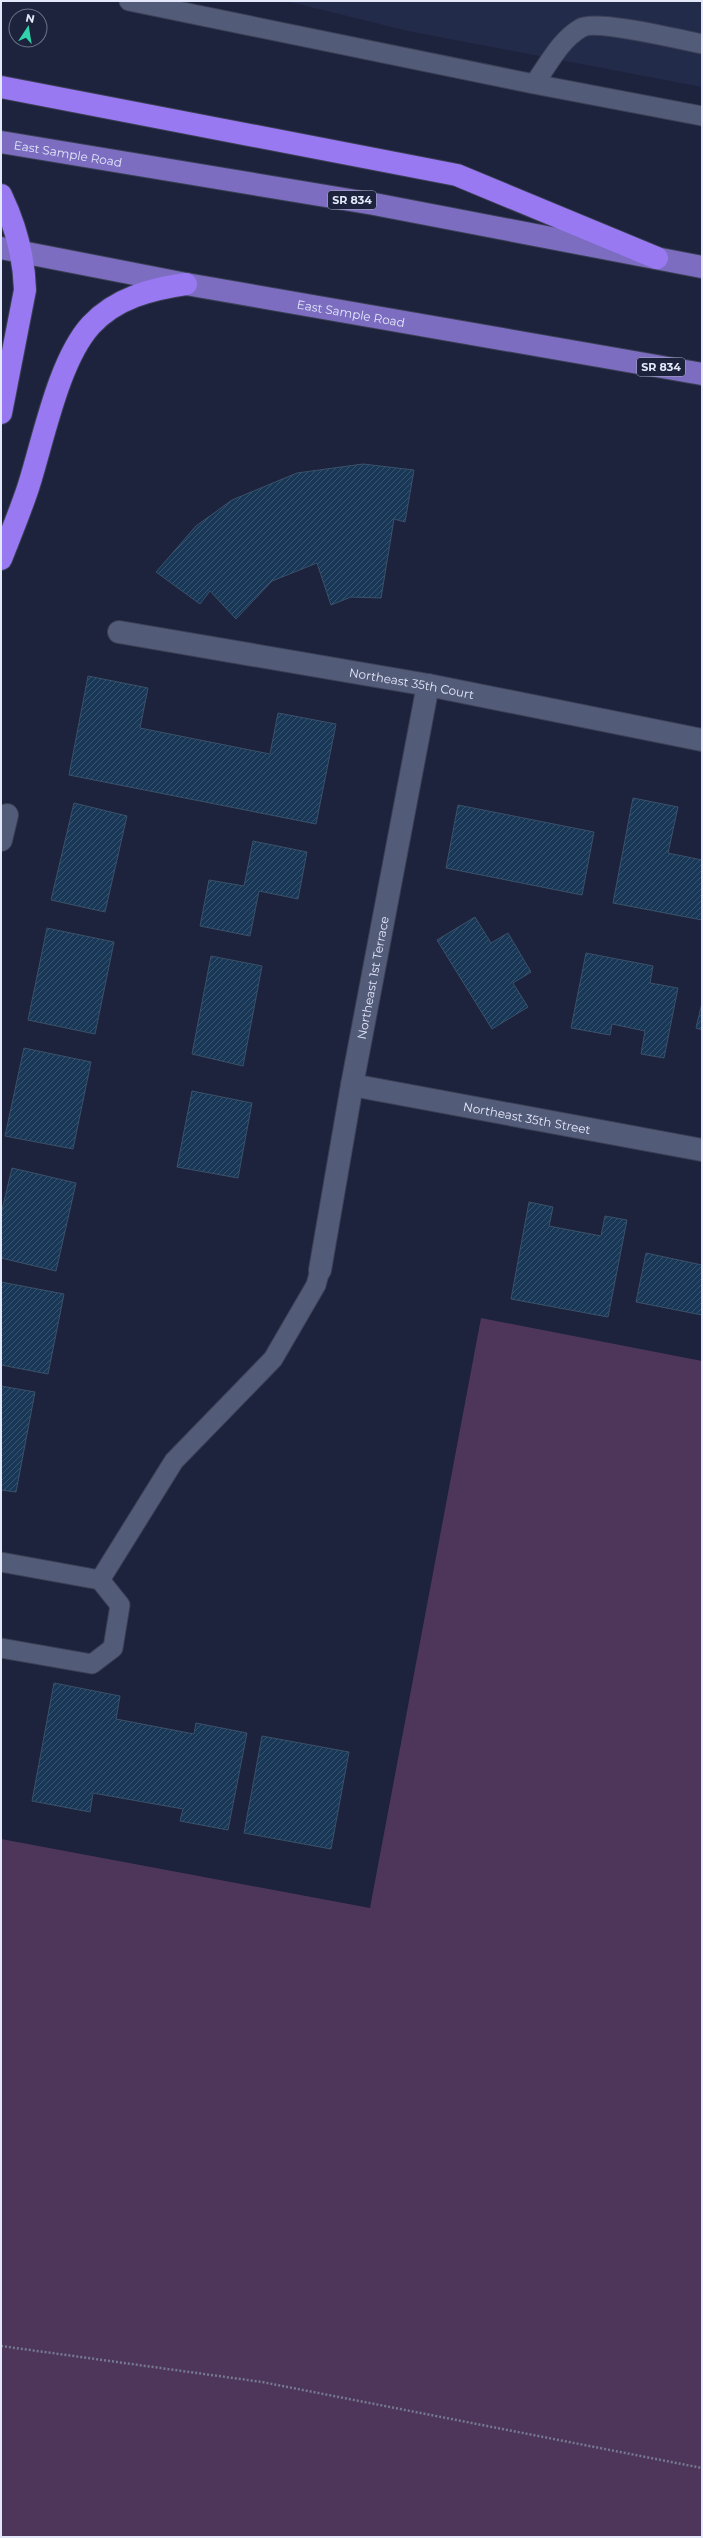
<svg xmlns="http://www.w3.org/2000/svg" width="703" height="2538" font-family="Montserrat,sans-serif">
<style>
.built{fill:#232b4b}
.grass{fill:#4e365a}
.building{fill:url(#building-hatch);stroke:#3b5169}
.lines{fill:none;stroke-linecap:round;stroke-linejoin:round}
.service-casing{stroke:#3c4056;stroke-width:21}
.minor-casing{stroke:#3c4056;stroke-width:24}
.primary-casing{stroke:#3c4056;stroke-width:24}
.motorway-casing{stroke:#3c4056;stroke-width:24}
.path{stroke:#757a90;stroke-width:2.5;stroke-dasharray:2 2;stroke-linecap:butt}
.service{stroke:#525b78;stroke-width:19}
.minor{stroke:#525b78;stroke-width:22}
.primary{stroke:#7c6dc1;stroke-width:22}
.motorway{stroke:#9879f1;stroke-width:22}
.labels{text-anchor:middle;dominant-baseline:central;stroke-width:3;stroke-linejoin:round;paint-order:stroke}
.shield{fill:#1d233c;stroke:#a8adc1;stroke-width:1}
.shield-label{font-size:11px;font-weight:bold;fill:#e3e8fa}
.street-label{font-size:12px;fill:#e3e8fa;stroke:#1d233c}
</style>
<defs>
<pattern id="building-hatch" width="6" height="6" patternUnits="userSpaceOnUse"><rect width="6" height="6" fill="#193757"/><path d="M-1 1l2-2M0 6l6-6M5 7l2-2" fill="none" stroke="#3a5470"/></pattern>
</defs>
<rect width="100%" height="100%" fill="#1d233c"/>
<path class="built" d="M286,1H702V87L408,31Z"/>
<path class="grass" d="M481,1318L702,1361V2537H1V1839L370,1908Z"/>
<path class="building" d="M363,464L414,470L405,522L394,519L381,598L351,597L331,605L317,563L272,581L236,619L210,591L200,604L156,572L196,526L232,500L297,473Z
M88,676L148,688L140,728L270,754L278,713L336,724L316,824L69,775Z
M633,798L678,807L668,853L702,860V920L613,903Z
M74,803L127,816L105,912L51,900Z
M458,805L594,832L582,895L446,868Z
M253,841L307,852L298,899L259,891L250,936L200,926L209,880L244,886Z
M475,917L491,943L508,933L531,972L513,983L528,1007L492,1029L437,940Z
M47,928L114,942L95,1034L28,1020Z
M586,953L653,966L650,983L678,988L664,1058L641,1054L645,1031L612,1024L610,1035L571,1028Z
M211,956L262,966L243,1066L192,1054Z
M702,1003V1030L696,1028Z
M24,1048L91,1062L73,1149L5,1136Z
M192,1091L252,1103L238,1178L177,1167Z
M12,1168L76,1183L56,1271L1,1258V1214Z
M529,1202L553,1207L549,1226L601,1236L605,1216L627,1220L608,1317L511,1299Z
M646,1253L702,1265V1315L636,1302Z
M1,1282L64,1294L48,1374L1,1365Z
M1,1386L35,1392L16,1492L1,1490Z
M54,1683L120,1696L116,1719L194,1734L196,1723L247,1733L228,1830L180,1821L183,1809L93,1793L90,1812L32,1801Z
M262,1736L349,1752L331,1849L244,1833Z"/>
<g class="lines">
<defs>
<path id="service" d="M129,1L534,84L702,116
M534,84C548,65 560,40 581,28C595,19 682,40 702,44
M1,1562L100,1580L120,1605L113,1648L92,1664L1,1648
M100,1580L174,1461L273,1359L316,1285L320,1270"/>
<g id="minor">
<path id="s1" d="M119,632L428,685L702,740"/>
<path d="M1,840L7,815"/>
<path id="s2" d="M352,1085L702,1150"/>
<path id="s3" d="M320,1270L352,1085L428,685"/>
</g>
<g id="primary">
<path id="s4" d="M1,142L374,204L702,267"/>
<path id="s5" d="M1,248L186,284L702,374"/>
</g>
<path id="motorway" d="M1,87L457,175L657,258
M1,195C15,224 24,257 25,290L1,413
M1,559C10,536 20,512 28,488C43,442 58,361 91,325C116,298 151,289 186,284"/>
</defs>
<use href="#service" class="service-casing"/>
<use href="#minor" class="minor-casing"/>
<use href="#primary" class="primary-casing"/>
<use href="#motorway" class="motorway-casing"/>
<path class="path" d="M1,2346L262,2382L702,2468"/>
<use href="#service" class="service"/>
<use href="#minor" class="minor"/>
<use href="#primary" class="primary"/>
<use href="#motorway" class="motorway"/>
</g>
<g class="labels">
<g class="shield">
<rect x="328" y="191" width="48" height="18" rx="3"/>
<rect x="637" y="358" width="48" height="18" rx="3"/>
</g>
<g class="shield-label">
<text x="352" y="200">SR 834</text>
<text x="661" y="367">SR 834</text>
</g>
<g class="street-label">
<text stroke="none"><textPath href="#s4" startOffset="68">East Sample Road</textPath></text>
<text stroke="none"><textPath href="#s5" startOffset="356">East Sample Road</textPath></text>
<text stroke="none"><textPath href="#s1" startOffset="297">Northeast 35th Court</textPath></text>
<text stroke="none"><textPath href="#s3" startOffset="297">Northeast 1st Terrace</textPath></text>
<text stroke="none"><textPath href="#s2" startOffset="178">Northeast 35th Street</textPath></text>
</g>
</g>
<rect width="703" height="2538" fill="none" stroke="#e3e8fa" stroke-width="4"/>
<g transform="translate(28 28) rotate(12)"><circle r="19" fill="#1d233c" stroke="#6c7288"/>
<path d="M0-3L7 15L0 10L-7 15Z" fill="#30d4aa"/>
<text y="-6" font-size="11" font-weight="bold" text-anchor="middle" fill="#e3e8fa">N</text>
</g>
</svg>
